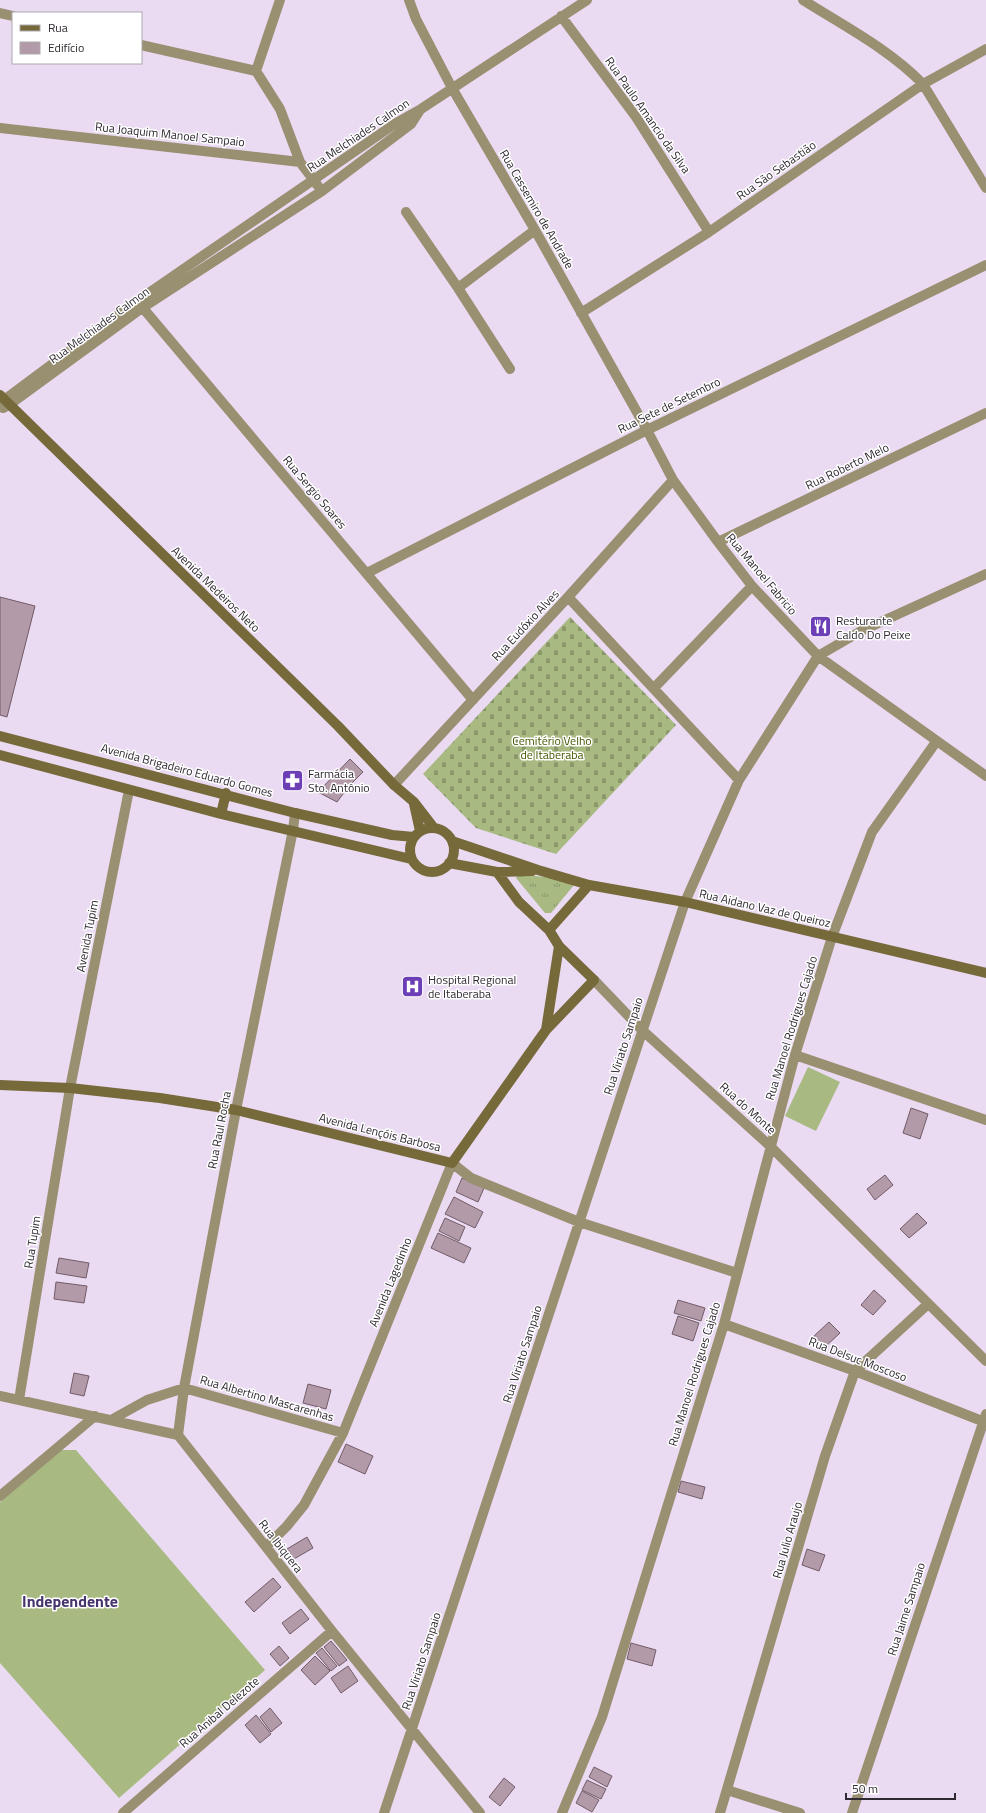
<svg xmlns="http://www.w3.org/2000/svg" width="986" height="1813" font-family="'Titillium Web',sans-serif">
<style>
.cemetery{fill:url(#cemetery-stones)}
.park{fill:url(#park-tufts)}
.pitch{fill:#a8ba82}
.building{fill:#b39aa9;stroke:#725c69}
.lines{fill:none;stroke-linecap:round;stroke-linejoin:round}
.street{stroke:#989071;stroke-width:10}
.secondary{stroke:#76693a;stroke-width:10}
.labels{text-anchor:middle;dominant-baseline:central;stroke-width:3;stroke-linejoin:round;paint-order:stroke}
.street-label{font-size:12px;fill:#2f2932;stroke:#fff}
.poi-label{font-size:12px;fill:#2f2932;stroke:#fff;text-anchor:start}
.park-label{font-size:12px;fill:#455701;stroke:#fff}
.district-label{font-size:16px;font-weight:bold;fill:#47346f;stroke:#fff}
</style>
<defs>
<pattern id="cemetery-stones" width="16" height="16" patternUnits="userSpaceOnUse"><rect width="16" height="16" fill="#a8ba82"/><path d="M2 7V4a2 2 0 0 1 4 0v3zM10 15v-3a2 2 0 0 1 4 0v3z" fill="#89976b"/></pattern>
<pattern id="park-tufts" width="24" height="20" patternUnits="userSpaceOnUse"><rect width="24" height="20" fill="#a8ba82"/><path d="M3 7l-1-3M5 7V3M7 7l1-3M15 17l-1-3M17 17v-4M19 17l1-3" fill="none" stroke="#89976b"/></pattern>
</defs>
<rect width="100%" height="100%" fill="#eadaf2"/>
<path class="cemetery" d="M570,617L676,725L556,854L476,828L423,774Z"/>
<path class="park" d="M518,874L571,880L574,885L551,913H545L516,878Z"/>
<path class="pitch" d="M808,1067L840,1082L816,1131L785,1116Z
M60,1450H76L265,1670L119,1798L0,1663V1502Z"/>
<path class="building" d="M0,597L35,606L7,717L0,715Z
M350,759L363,772L349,786L337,802L318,792Z
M911,1108L928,1114L920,1139L903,1133Z
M885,1175L893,1185L875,1200L867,1189Z
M462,1178L484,1188L478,1202L456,1192Z
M454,1197L483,1212L475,1228L445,1214Z
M917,1213L927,1223L909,1238L900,1229Z
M445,1218L465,1227L459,1241L439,1231Z
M438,1233L471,1248L464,1263L431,1248Z
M59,1258L89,1263L86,1278L56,1273Z
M56,1282L87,1286L84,1303L54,1299Z
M874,1290L886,1301L873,1315L861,1305Z
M678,1300L705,1308L701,1321L674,1313Z
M678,1316L699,1323L693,1341L672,1334Z
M829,1322L840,1333L825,1347L814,1336Z
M74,1373L89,1376L84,1396L70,1393Z
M308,1384L331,1390L326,1409L303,1403Z
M346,1444L373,1456L365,1474L338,1462Z
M681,1481L705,1487L702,1499L678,1492Z
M307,1537L313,1548L294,1559L287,1549Z
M807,1549L825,1555L819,1571L802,1565Z
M273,1578L281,1587L254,1612L245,1602Z
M301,1609L309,1619L290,1634L282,1623Z
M331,1641L347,1660L339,1666L324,1647Z
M631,1643L656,1650L652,1666L627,1659Z
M279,1646L289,1658L280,1666L270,1654Z
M322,1648L337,1666L331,1671L316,1653Z
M315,1656L330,1671L315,1685L301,1670Z
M348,1666L358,1681L341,1693L331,1678Z
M270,1708L282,1723L271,1732L260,1717Z
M256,1715L271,1734L260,1743L245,1725Z
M594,1767L612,1776L607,1787L589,1777Z
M504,1778L515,1787L500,1806L489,1797Z
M587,1780L606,1789L601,1799L582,1790Z
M582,1791L599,1800L592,1812L576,1803Z"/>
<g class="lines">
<path class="street" d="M409,0L416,19L452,88L535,230L647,430L673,480L718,542L752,586L818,656L986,776
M803,0C844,26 889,49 923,84L986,188
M0,13L13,16
M561,16L636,117L709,232
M141,45L256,71
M256,71L280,109L300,162
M256,71L280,0
M0,128L300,162L318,186
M406,212L458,288
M137,301L473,700
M581,313L709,232L923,84L986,49
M510,369L458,288L535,230
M0,403L137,301L396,123L421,109L587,0
M3,408L9,405L142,308L322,191L411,124L420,110
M718,542L986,413
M367,573L647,430L986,265
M568,597L739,780
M654,688L752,586
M394,785L568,597L673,480
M594,980L642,1030L770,1146L986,1361
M795,1055L986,1120
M724,1324L855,1371L982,1421
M0,1396L178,1435L332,1631L480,1813
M19,1400L70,1088L129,790
M111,1420L147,1400L184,1388L343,1433
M178,1435L184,1388L236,1110L293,830L295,813
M0,1496L95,1416
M266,1547L287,1526L304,1505L343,1433L452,1163L471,1178L579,1222L737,1273
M727,1790L800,1813
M123,1813L332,1631
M384,1813L685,902L739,780L818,656L861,631L986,574
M562,1813L602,1717L724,1324L795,1055L832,937L872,832L936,742
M720,1813L825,1456L855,1371L928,1304
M852,1813L986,1414"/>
<path class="secondary" d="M0,395L338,726L394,785L414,802L434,828
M0,736L295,813L392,835L414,837
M0,755L221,814L411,859
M414,804L420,831
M221,814L226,793
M410 850a22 22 0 1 1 44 0a22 22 0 1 1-44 0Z
M452,841L538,870L589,885L685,902L986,973
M449,863L497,872L532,871
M549,930L589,885
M546,1030L559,946
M0,1085L70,1088L160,1098L236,1110L452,1163L546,1030L594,980L559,946L549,930L519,902L497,872"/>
</g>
<defs>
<symbol id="restaurant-square" viewBox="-11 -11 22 22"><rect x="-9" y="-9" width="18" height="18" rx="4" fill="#6c3fb7" stroke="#fff"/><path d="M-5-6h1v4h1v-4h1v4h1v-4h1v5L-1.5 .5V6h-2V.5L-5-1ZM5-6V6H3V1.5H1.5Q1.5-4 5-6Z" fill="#fff"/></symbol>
<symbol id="pharmacy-square" viewBox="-11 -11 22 22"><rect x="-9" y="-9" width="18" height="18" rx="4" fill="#6c3fb7" stroke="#fff"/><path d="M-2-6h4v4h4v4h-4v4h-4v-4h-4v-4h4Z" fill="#fff"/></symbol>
<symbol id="hospital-square" viewBox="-11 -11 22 22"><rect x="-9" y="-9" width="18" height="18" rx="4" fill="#6c3fb7" stroke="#fff"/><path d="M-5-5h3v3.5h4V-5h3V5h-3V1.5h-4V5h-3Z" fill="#fff"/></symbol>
</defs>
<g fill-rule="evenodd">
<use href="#restaurant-square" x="808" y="614" width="25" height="25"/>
<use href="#pharmacy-square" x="280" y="768" width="25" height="25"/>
<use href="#hospital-square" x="400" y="974" width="25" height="25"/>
</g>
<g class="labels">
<g class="street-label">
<text transform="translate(648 115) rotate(55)">Rua Paulo Amancio da Silva</text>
<text transform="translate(170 134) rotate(6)">Rua Joaquim Manoel Sampaio</text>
<text transform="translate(358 135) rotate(-34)">Rua Melchiades Calmon</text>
<text transform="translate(776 170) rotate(-35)">Rua São Sebastião</text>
<text transform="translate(537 209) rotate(60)">Rua Cassemiro de Andrade</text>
<text transform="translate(99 325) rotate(-36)">Rua Melchiades Calmon</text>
<text transform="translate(669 405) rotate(-26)">Rua Sete de Setembro</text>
<text transform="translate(847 466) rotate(-26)">Rua Roberto Melo</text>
<text transform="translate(315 492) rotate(50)">Rua Sergio Soares</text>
<text transform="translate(762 574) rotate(50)">Rua Manoel Fabricio</text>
<text transform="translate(216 589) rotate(44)">Avenida Medeiros Neto</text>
<text transform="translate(525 625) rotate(-47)">Rua Eudóxio Alves</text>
<text transform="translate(187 770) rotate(15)">Avenida Brigadeiro Eduardo Gomes</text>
<text transform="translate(765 908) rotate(13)">Rua Aidano Vaz de Queiroz</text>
<text transform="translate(87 936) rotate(-79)">Avenida Tupim</text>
<text transform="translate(791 1028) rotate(-73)">Rua Manoel Rodrigues Cajado</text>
<text transform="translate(623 1046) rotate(-72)">Rua Viriato Sampaio</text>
<text transform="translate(748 1108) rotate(42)">Rua do Monte</text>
<text transform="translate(219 1130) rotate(-79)">Rua Raul Rocha</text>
<text transform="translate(380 1132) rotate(14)">Avenida Lençóis Barbosa</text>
<text transform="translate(32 1242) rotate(-81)">Rua Tupim</text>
<text transform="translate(390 1282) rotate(-68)">Avenida Lagedinho</text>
<text transform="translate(522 1354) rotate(-72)">Rua Viriato Sampaio</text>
<text transform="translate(858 1359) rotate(21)">Rua Delsuc Moscoso</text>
<text transform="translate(694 1374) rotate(-73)">Rua Manoel Rodrigues Cajado</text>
<text transform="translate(267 1398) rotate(16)">Rua Albertino Mascarenhas</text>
<text transform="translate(787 1540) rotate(-74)">Rua Julio Araujo</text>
<text transform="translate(281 1546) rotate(52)">Rua Ibiquera</text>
<text transform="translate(906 1609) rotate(-72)">Rua Jaime Sampaio</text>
<text transform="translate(421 1661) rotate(-72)">Rua Viriato Sampaio</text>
<text transform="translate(219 1712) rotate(-41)">Rua Anibal Delezote</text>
</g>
<g class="poi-label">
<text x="836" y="620">Resturante<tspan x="836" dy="14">Caldo Do Peixe</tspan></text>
<text x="308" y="773">Farmácia<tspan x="308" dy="14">Sto. Antônio</tspan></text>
<text x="428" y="979">Hospital Regional<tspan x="428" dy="14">de Itaberaba</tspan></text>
</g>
<g class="park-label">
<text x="552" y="740">Cemitério Velho<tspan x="552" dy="14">de Itaberaba</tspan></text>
</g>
<g class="district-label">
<text x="70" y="1601">Independente</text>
</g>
</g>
<rect x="12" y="12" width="130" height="52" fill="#ffffff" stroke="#aca9ad"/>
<rect x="20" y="25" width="20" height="6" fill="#76693a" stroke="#aca9ad"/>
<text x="48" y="32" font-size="12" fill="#2f2932">Rua</text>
<rect x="20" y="42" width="20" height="12" fill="#b39aa9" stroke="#aca9ad"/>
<text x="48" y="52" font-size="12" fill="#2f2932">Edifício</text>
<path d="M846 1793v6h109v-6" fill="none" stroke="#2f2932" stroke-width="2"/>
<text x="852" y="1793" font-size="12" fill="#2f2932" stroke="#ffffff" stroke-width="3" paint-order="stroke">50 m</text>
</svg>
